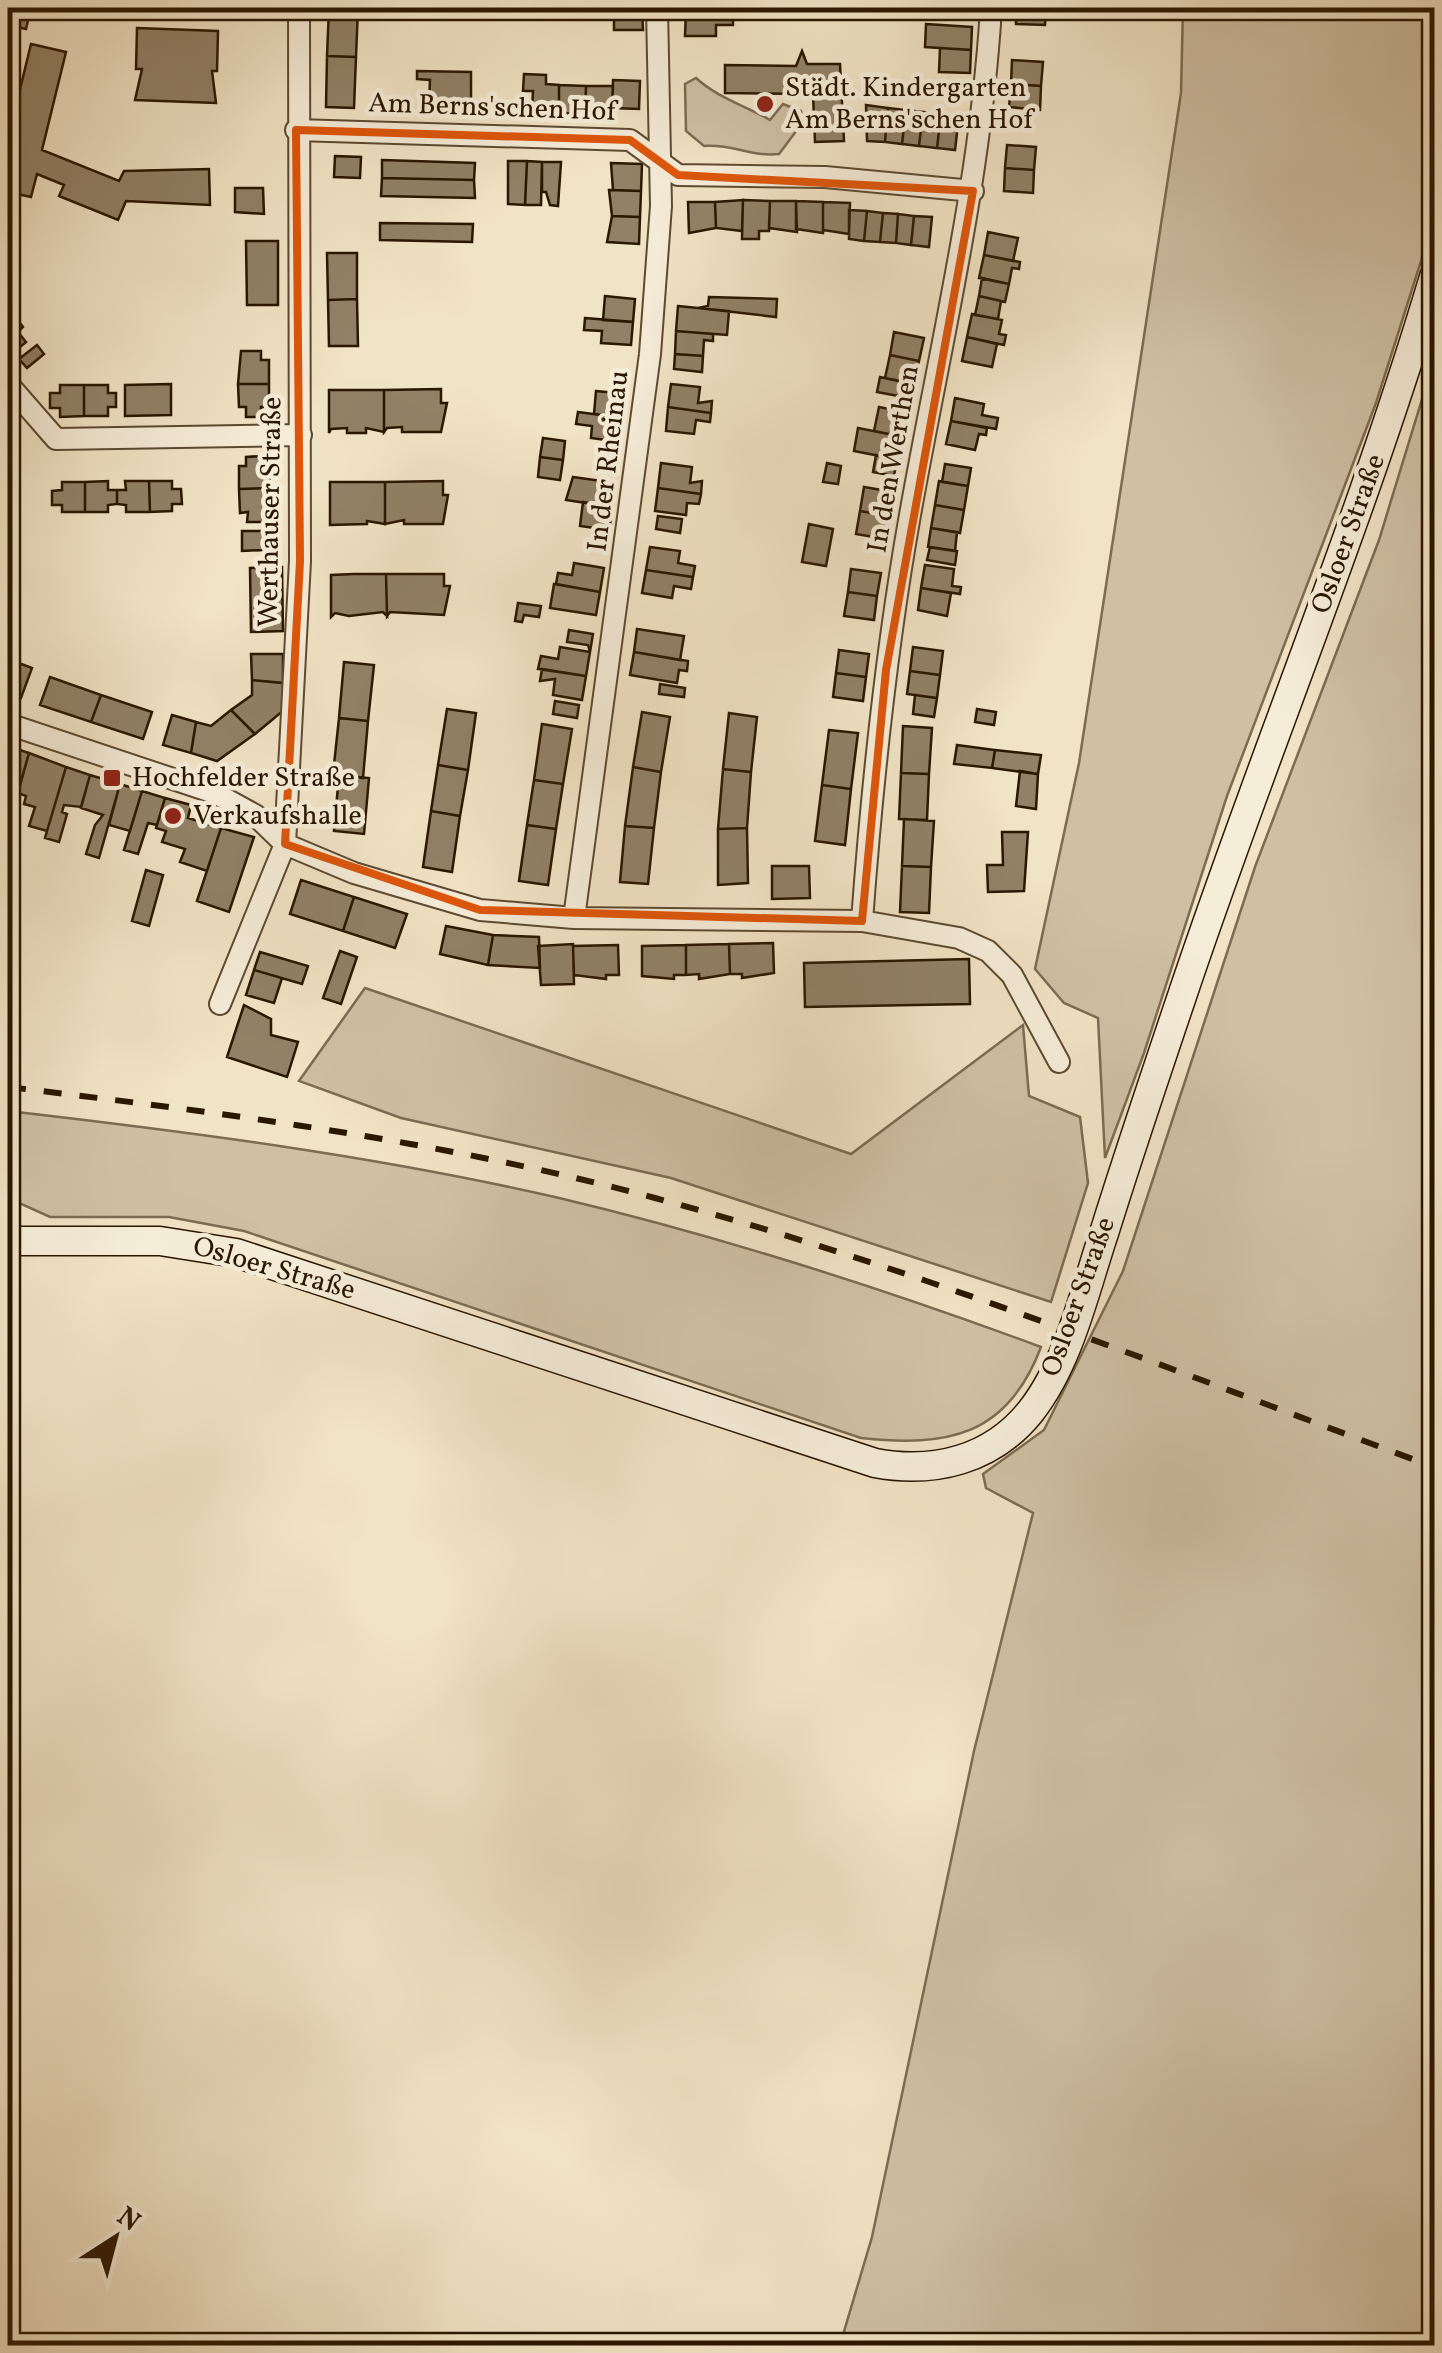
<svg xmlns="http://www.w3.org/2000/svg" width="1442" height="2353" font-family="Vollkorn,serif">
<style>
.green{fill:#cfc0a4;stroke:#7c6c52;stroke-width:2.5}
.building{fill:#918166;stroke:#2a1700;stroke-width:2.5}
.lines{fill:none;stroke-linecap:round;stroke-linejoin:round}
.minor-casing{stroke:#5c4a31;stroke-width:24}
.secondary-casing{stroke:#2a1700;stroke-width:31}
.minor{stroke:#f6edd9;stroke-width:20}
.secondary{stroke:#f6edd9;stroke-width:28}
.rail{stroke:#2a1700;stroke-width:6;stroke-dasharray:18 18;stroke-linecap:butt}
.marked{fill:none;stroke:#de560b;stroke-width:8;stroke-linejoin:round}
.poi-dot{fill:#8f2418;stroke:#f6edd9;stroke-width:4}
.labels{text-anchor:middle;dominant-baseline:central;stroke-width:9;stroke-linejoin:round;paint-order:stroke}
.poi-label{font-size:28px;fill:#2a1700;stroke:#f6edd9;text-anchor:start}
.street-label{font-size:28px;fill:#2a1700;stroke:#f6edd9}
</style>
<rect width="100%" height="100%" fill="#f1e3c5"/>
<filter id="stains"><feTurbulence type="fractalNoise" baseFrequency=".002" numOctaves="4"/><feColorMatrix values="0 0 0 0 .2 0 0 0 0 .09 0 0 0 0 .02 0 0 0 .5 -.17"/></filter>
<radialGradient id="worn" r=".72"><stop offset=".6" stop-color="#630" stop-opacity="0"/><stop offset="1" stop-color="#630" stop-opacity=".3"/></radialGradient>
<path class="green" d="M1183,8H1434V220L1376,403L1227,796L1144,1053L1105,1158L1098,1018L1064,1003L1035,969L1079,763L1181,93Z
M696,78C718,98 744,105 770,120L783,104L801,111L803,122L779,154C751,157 734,144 704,146L686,131L685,84Z
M1434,360V2345H840L872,2237L974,1751L1033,1513L986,1488L983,1474L1044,1430L1123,1271L1255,867L1379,540Z
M365,988L851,1154L1023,1025L1029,1096L1080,1117L1088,1183L1051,1302L671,1178L401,1118L299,1081Z
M8,1111C191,1132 375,1156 555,1197C720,1236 882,1288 1041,1347C1007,1437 947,1447 861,1438L244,1231L169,1217H50L8,1198Z"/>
<path class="building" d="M329,8H358L356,57L327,56Z
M598,8H642L643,30H614V18H598Z
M1016,8H1046L1045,25L1016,24Z
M9,11L29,16L26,29L8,25Z
M686,12L733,13V25H716V36H685Z
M926,24L972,27L971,50L925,47Z
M137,28L218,31L217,71H212L216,103L135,100L142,69H136Z
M31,44L66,52L42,150L119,181L124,171L209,169L210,205L126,201L118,220L59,196L64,185L37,174L31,197L8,192V139Z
M940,48L971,50L970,73L939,72Z
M802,51L807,64H840L844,141L815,142L813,94L725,93V65L796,66Z
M327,56L356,57L354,108L326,107Z
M1012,60L1043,62L1041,86L1011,84Z
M417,71L471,72V106L429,105L430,80L417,79Z
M524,74L546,75V84L559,85V113L532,112L533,91H523Z
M613,80L640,81L639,109L612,108Z
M1011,84L1041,86L1040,110L1009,107Z
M559,85L586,86L585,114L559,113Z
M586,86H613L612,114H585Z
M866,105L888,108L885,142L867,141Z
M888,108L906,110L902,144L885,142Z
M906,110L923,112L919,146L902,144Z
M923,112L941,114L937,148L919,146Z
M941,114L959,116L955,150L937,148Z
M1007,145L1036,147L1034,170L1005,168Z
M335,156L361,157L360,178L334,177Z
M382,160L475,163L474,180L382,178Z
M508,161H527L525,205L508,204Z
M527,161L542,162L541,205H525Z
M542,162H561L558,206L550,205L546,192H542Z
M611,163L642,164L641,191L613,190Z
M1005,168L1034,170L1033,193L1004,191Z
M382,178L474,180L475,198L381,196Z
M235,188H263L264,214L235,212Z
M609,190L641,191L640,217L612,216Z
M743,200L742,231L716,228L715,202Z
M743,200L770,201L769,231H759V239H742Z
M770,201H796L797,232L769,228Z
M796,201L823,202V233L796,229Z
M688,202H715L716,228L689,233Z
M823,202L850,203L849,234L823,230Z
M849,210L867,211L864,241L849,239Z
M867,211L883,213L880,242L864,241Z
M883,213L898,214L896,243L880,242Z
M898,214L914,216L911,245L896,243Z
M612,216L640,217L639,244L607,242Z
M914,216L932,217L929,247L911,245Z
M380,223L473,224L472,242L380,240Z
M988,232L1018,238L1013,261L984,255Z
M246,241H278V305H247Z
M327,253H357V299L328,300Z
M984,255L1020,262L1019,269L1012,268L1009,284L979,278Z
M982,278L1009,284L1005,302L979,296Z
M605,296L635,299L633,322L603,320Z
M979,296L1001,301L998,319L975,315Z
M709,297L777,299L776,317L698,308L708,306Z
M357,299L358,346H329L328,300Z
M678,306L729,311L727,335L676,331Z
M13,314L23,327L18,332L26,342L14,352L8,343V318Z
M972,314L1002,320L999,334L1006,335L1004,345L967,337Z
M585,318L633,322L631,345L601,343L602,331L584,330Z
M676,331L713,334V341L704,340L703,356L675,354Z
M894,332L924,338L919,361L890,355Z
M967,337L997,344L992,367L962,361Z
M37,345L44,354L27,368L19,359Z
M241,351H261V360H269V384H238Z
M675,354L703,356L702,372L674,369Z
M890,355L919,361L915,384L885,378Z
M880,377L912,384L909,398L877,392Z
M171,384V415L125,416V385Z
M238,384H269V407H261V417H246V407H239Z
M671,384L700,387L698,403L712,401L711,413L668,407Z
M60,385H84V416L60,417V408H50V393H60Z
M84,385H108V393H116V407H108V416H84Z
M441,389V403H447L441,432H402V427L387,428L384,432V390Z
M329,390H384V432L366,428V433H347V428L331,429L329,433Z
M596,391L627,394L624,418L594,414Z
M955,398L984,404L982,415L998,418L996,429L951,421Z
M668,407L711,413L710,422L696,420L694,434L666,431Z
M879,407L909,413L904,437L874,431Z
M578,412L624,418L621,442L591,438L592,426L576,424Z
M951,421L987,428L986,435L979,434L975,450L946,444Z
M858,428L904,437L900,460L854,451Z
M543,438L565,441L563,460L540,457Z
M876,455L897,459L894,476L873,472Z
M262,456L263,465H270V488L239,489V466H246V457Z
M540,457L563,460L560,480L538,477Z
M661,463L692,467L690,483L702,481L701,494L658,488Z
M827,463L841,466L838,484L823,482Z
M945,464L971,468L968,486L942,482Z
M573,477L616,483L613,507L566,500Z
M108,481V490H117V504L108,505V512H85V482Z
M125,481H149L150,512H126V505L117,504V490H126Z
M149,481H172V489H181L182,504H172V511L150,512Z
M443,481V495H448L443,524H404V520L385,524V482Z
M939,481L968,486L964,510L935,505Z
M62,482H85V512H62V505H52V491L62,490Z
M330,482H385V524L367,521V524L330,525Z
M864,487L894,492L890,516L860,511Z
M270,488L271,512H264V522H247L248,512L240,513L239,489Z
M658,488L701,494L699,504L687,503L686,515L655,511Z
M583,502L613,507L609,530L580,526Z
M935,505L964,510L960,533L931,528Z
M860,511L890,516L886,539L856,534Z
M658,516L682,519L680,533L656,529Z
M809,524L833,529L826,566L802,562Z
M931,528L957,532L955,551L928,547Z
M242,531H263L264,550L242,551Z
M650,547L680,551L678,563L695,566L693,577L646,570Z
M930,547L957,551L955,565L927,560Z
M574,563L604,568L600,592L556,584L558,573L572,575Z
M925,565L954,569L952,586L961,587L960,594L921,588Z
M282,567L283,631L251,632L250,568Z
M851,569L881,573L877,596L848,592Z
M646,570L693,577L691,589L674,586L672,598L642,593Z
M354,574H386L387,616L383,612L349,616L335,613L331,617V575Z
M386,574H444V586H450L444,615L390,612L387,616Z
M554,584L600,592L596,615L550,608Z
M921,588L951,593L947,616L918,610Z
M848,592L877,596L874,620L844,616Z
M518,603L541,606L539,617L524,615L522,622L515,621Z
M637,629L684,636L680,660L634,652Z
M569,630L593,634L590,652L588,645L567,642Z
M560,647L590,652L586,676L538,669L541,656L558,659Z
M913,647L943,651L940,675L910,671Z
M839,650L869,654L866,677L836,673Z
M634,652L688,661L687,671L679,670L677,683L630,675Z
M251,654H283V683L252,680Z
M8,659L32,668L21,698L8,693Z
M344,662L374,665L368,721L339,718Z
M542,669L586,676L582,700L553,695L555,679L540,681Z
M910,671L940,675L937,698L907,694Z
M836,673L866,677L863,701L833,697Z
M50,677L101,695L91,722L40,705Z
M252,680L283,683L284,710L255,734L231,710L252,695Z
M660,684L685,688L684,697L659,694Z
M101,695L152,712L143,739L91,722Z
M915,695L937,698L934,717L913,714Z
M555,701L579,705L577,718L553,714Z
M447,709L476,713L468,770L438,765Z
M977,709L996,712L994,725L975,722Z
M231,710L255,734L217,761L191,753L196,722L211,726Z
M642,712L670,717L661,772L633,767Z
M729,713L757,717L751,772L723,769Z
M172,715L196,722L191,753L163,745Z
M339,718L368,721L363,778L333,774Z
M542,724L572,729L563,784L534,780Z
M903,726L932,728L929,774L901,773Z
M829,730L858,733L851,789L822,785Z
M957,745L995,750L992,768L954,764Z
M8,746L29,753L8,827Z
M995,750L1041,755L1038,774L992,768Z
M29,753L66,767L47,831L29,826L35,807L24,804L26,796L18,793Z
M438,765L468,770L460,816L431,811Z
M66,767L90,775L81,807L64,805L62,812L67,814L59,842L45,838Z
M633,767L661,772L654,828L625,826Z
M723,769L751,772L747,828L718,829Z
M1020,771L1038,774L1036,809L1016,806Z
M901,773L929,774L927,820L899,819Z
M90,775L120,784L99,858L86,854L95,825L103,815L81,808Z
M339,775L369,778L364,834L334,831Z
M534,780L563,784L556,829L527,825Z
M120,784L142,791L130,831L109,825Z
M822,785L851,789L845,845L815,841Z
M142,791L165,798L157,825L148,823L138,854L124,850Z
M165,798L191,805L188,818L221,828L207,871L180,862L185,849L162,842L166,831L156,828Z
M431,811L460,816L452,872L423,867Z
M904,819L934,821L931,867L902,866Z
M527,825L556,829L548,885L519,881Z
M625,826L654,828L648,884L620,882Z
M221,828L254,837L229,912L197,901Z
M747,828L748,883L718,885V829Z
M1002,832H1028L1024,891L988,892L987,865H1003Z
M772,866H809L810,898L772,899Z
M902,866L931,867L929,913L900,912Z
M146,870L163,875L149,926L132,921Z
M301,880L354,897L343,931L290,914Z
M354,897L407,914L395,948L343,931Z
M446,926L493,935L488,965L440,954Z
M493,935L539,937L540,968L488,965Z
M773,943L774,973L742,978V974H730L729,944Z
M729,944L730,974L699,979V974L686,975V945Z
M618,945L619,975H606V979L574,975L573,946Z
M686,945V975H674V979L642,976V946Z
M538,946L573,944L574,984L541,985Z
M340,951L357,957L341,1004L323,998Z
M260,952L308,966L302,984L254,970Z
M969,959L970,1004L805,1007L804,963Z
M254,970L282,978L274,1003L246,995Z
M244,1005L271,1019V1035L298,1042L287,1077L227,1057Z"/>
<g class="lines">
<defs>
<path id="minor" d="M296,130L630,140L678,175L825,177L973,191
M8,384L56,439L301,435
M8,724L215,793L255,815L285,844L354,873L480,910L574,918L862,921L959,938L988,951L1012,975L1059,1062
M574,918L650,354L661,206L657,8
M862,921C872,785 886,650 910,515C940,346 981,180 991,8
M220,1004L285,844L300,561L299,8"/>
<path id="secondary" d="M8,1241H160L236,1253L875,1463C934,1474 992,1460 1031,1411C1070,1361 1085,1289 1105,1230C1129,1153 1155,1076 1181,999C1262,757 1361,522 1434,277"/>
</defs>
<use href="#minor" class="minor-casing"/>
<use href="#secondary" class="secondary-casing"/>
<use href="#minor" class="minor"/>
<use href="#secondary" class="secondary"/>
<path class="rail" d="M8,1087C225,1113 443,1141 655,1198C921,1269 1177,1372 1434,1467"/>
</g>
<path class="marked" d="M296,130L630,140L678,175L973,191L886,670L862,921L480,910L285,844L300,561Z"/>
<g class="poi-dot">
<circle cx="765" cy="104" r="10"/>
<rect x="102" y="768" width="20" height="20" rx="5"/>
<circle cx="173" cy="816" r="10"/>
</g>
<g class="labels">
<g class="poi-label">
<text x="785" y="88">Städt. Kindergarten<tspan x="785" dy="32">Am Berns'schen Hof</tspan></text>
<text x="132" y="778">Hochfelder Straße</text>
<text x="193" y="816">Verkaufshalle</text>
</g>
<g class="street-label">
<text transform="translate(492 108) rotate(2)">Am Berns'schen Hof</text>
<text transform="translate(894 459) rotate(-80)">In den Werthen</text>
<text transform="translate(609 461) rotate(-83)">In der Rheinau</text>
<text transform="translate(271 512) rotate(-89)">Werthauser Straße</text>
<text transform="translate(1349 534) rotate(-70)">Osloer Straße</text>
<text transform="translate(274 1269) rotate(16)">Osloer Straße</text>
<text transform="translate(1079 1297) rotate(-70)">Osloer Straße</text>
</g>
</g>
<rect width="1442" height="2353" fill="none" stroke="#f1e3c5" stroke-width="40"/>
<rect x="10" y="10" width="1422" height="2333" fill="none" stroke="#2a1700" stroke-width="5"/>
<rect x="20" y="20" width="1402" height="2313" fill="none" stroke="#2a1700" stroke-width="2.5"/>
<g transform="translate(115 2238) rotate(36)" stroke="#f6edd9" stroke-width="8" paint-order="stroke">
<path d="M0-8L18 38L0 25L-18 38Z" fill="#2a1700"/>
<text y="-15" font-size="28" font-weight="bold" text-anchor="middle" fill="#2a1700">N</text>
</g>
<rect width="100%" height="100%" filter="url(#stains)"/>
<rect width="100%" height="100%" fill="url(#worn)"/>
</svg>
